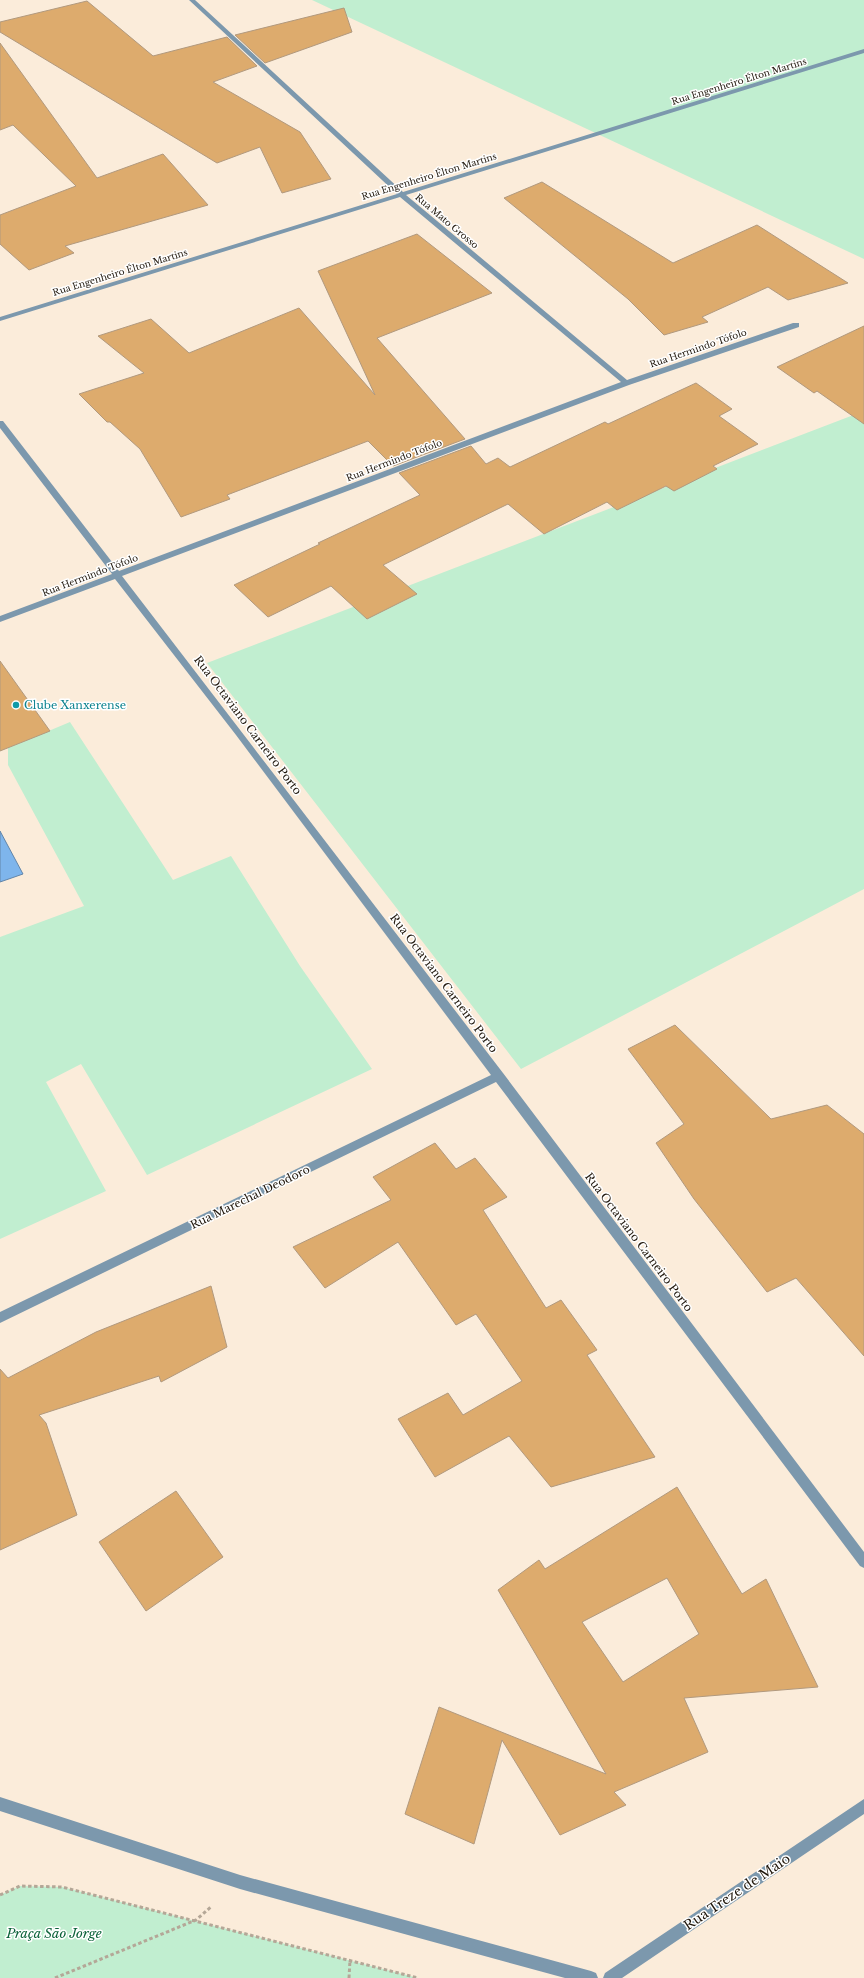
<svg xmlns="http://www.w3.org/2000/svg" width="864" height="1978" font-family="'Libre Baskerville',serif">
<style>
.green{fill:#c1eed0}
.water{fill:#7eb5ec;stroke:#6285a8}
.building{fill:#ddab6d;stroke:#b1997e;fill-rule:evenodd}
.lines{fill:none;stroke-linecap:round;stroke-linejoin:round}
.path{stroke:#b4a797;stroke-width:3;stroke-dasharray:3.5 2.5;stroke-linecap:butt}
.minor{fill:#7c98ad;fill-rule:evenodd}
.culture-dot{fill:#0f9aa8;stroke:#fff;stroke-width:1.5}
.labels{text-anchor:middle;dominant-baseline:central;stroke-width:3;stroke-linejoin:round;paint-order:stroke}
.far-street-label{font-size:9px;fill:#1f160b;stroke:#fff}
.culture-label{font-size:11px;fill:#0d838f;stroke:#fff;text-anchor:start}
.street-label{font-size:11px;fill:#1f160b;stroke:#fff}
.near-street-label{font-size:13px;fill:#1f160b;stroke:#fff}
.near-park-label{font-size:13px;font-style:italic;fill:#0b6239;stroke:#fff}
</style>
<rect width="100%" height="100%" fill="#fbecda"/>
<path class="green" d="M312,0H864V259Z
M864,411V889L521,1069L207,663Z
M70,722L173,880L231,856L300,966L372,1069L147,1175L81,1064L46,1082L106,1191L0,1239V937L84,906L8,765V748Z
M20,1886L62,1887L418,1978H0V1895Z"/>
<path class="water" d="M0,831L23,874L0,882Z"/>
<path class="building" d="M87,1L153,56L227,37L257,66L213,82L300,132L331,179L282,193L260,147L217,163L0,32V22Z
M344,8L352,32L265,63L235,35Z
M0,43L97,178L163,154L208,205L65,246L74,253L29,270L0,244V215L76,186L13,125L0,130Z
M542,182L673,263L757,225L848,283L788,300L768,287L702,317L708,322L664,335L628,299L504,198Z
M417,234L492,293L377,338L465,439L393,466L368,441L227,495L230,499L181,517L140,449L110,422H107L79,394L144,373L98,336L151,319L189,353L299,308L375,395L318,271Z
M864,326V424L817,391L814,393L777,367Z
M696,383L732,409L719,416L758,444L713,466L717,469L674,491L666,486L617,510L607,502L544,534L508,504L383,565L417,594L367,619L331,586L268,617L234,585L320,544L318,543L420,495L399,473L471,446L486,464L498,458L510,467L605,422L608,424Z
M0,661L50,731L0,751Z
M675,1025L771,1119L827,1105L864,1134V1356L796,1278L767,1292L694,1199L656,1143L684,1124L628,1049Z
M435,1143L456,1169L475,1158L507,1197L483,1210L546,1308L561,1300L597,1350L587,1355L655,1457L551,1487L509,1436L435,1477L398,1419L448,1393L463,1415L522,1381L476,1314L456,1325L398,1242L325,1288L293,1247L391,1200L373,1177Z
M211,1286L227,1347L161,1382L159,1376L39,1415L46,1423L77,1515L0,1550V1369L8,1378L96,1332Z
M677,1487L742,1594L766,1579L818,1687L684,1698L708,1752L614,1792L626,1805L560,1835L502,1740L474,1844L405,1814L439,1707L606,1774L498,1590L539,1560L545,1569ZM667,1578L699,1634L623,1682L582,1622Z
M176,1491L223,1557L146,1611L99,1542Z"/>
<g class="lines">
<path class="path" d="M0,1895L20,1886L62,1887L418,1978
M55,1978L196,1920L212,1906
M349,1978L350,1960"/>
<path class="minor" d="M189,0H195L403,192L864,49V53L406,195L627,380L793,323H799V327L629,385L122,576L503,1073L864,1552V1568L860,1566L496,1082L0,1323V1312L491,1075L236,735L115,579L0,622V616L112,574L0,428V421H3L119,571L621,382L400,197L0,321V317L397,194Z
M0,1797L240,1875L591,1971L596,1973L598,1978H565L240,1889L0,1811Z
M864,1799V1814L622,1978H603L605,1973Z"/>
</g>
<circle class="culture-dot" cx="16" cy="705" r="4"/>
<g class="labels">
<g class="far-street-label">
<text transform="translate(739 81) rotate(-17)">Rua Engenheiro Élton Martins</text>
<text transform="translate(429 176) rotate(-17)">Rua Engenheiro Élton Martins</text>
<text transform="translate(447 221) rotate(40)">Rua Mato Grosso</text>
<text transform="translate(120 272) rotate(-17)">Rua Engenheiro Élton Martins</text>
<text transform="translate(698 348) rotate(-19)">Rua Hermindo Tófolo</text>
<text transform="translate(394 460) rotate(-21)">Rua Hermindo Tófolo</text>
<text transform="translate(90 575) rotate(-21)">Rua Hermindo Tófolo</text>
</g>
<g class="culture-label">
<text x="24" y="705">Clube Xanxerense</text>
</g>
<g class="street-label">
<text transform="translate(248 725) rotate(53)">Rua Octaviano Carneiro Porto</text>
<text transform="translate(444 983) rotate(53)">Rua Octaviano Carneiro Porto</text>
<text transform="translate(250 1197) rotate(-26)">Rua Marechal Deodoro</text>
<text transform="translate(639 1242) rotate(53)">Rua Octaviano Carneiro Porto</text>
</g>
<g class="near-street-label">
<text transform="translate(737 1892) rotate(-34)">Rua Treze de Maio</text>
</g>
<g class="near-park-label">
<text x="54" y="1933">Praça São Jorge</text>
</g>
</g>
</svg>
